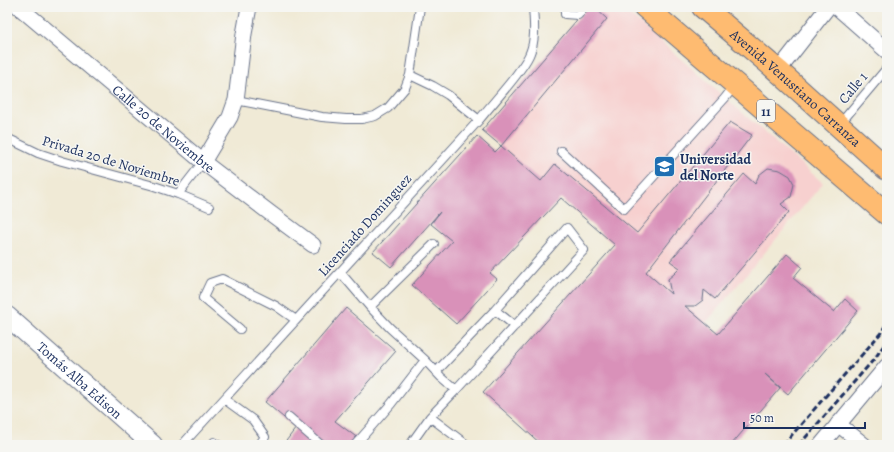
<svg xmlns="http://www.w3.org/2000/svg" width="894" height="452" font-family="Alegreya,serif">
<style>
.built{fill:#f7d0cf}
.building{fill:#d991b9}
.lines{fill:none;stroke-linecap:round;stroke-linejoin:round}
.service-casing{stroke:#667088;stroke-width:10}
.minor-casing{stroke:#667088;stroke-width:17}
.tertiary-casing{stroke:#667088;stroke-width:21}
.primary-casing{stroke:#667088;stroke-width:24}
.service{stroke:#fff;stroke-width:8}
.minor{stroke:#fff;stroke-width:15}
.tertiary{stroke:#fff;stroke-width:19}
.primary{stroke:#febb71;stroke-width:22}
.rail{stroke:#1b2f5e;stroke-width:3;stroke-dasharray:6 3;stroke-linecap:butt}
.labels{text-anchor:middle;dominant-baseline:central;stroke-width:3;stroke-linejoin:round;paint-order:stroke}
.shield{fill:#f6f6f2;stroke:#5d6b8a;stroke-width:1}
.shield-label{font-size:13px;font-weight:bold;fill:#1b2f5e}
.street-label{font-size:14px;fill:#1b2f5e;stroke:#f6f6f2}
.poi-label{font-size:14px;font-weight:bold;fill:#1b2f5e;stroke:#f6f6f2;text-anchor:start}
</style>
<rect width="100%" height="100%" fill="#f6f6f2"/>
<filter id="ink" filterUnits="userSpaceOnUse"><feTurbulence type="fractalNoise" baseFrequency=".025" numOctaves="2"/><feDisplacementMap in="SourceGraphic" scale="8" xChannelSelector="R" yChannelSelector="G"/><feConvolveMatrix kernelMatrix="1 2 1 2 8 2 1 2 1" color-interpolation-filters="sRGB"/></filter>
<filter id="wash" filterUnits="userSpaceOnUse"><feTurbulence type="fractalNoise" baseFrequency=".012" numOctaves="4" result="noise"/><feDisplacementMap in="SourceGraphic" scale="16" xChannelSelector="R" yChannelSelector="G"/><feGaussianBlur stdDeviation="0.9" result="paint"/><feColorMatrix in="noise" values="0 0 0 0 0 0 0 0 0 0 0 0 0 0 0 0 0 1.4 0 .05"/><feComposite in="paint" operator="in"/></filter>
<g filter="url(#wash)">
<rect width="100%" height="100%" fill="#f0ead6"/>
<path class="built" d="M588,7H621L823,183L705,324L482,130Z"/>
<g id="blocks">
<path class="building" d="M588,7H594L607,19L501,146L482,130Z
M730,122L752,135L646,272L671,294L668,279L674,274L680,268L670,261L744,174L755,184L759,175L768,168L780,170L790,176L794,184L791,197L781,204L789,212L715,299L704,290L703,300L695,306H685L718,334L787,254L802,267L793,278L834,312L845,299L858,311L788,394L765,374L780,388L731,445H542L483,392L615,245L561,198L490,273L497,279L456,324L412,285L452,241L431,224L440,212L391,267L373,252L477,136L495,152L501,146L541,181L555,164L637,233Z
M346,308L396,351L335,421L367,445H283L296,428L265,402Z"/>
</g>
</g>
<g filter="url(#ink)">
<use href="#blocks" fill-opacity="0" stroke="#667088" stroke-width="1"/>
<g class="lines">
<defs>
<path id="service" d="M565,7V14L578,15L584,7
M410,75L433,86L448,95L479,120
M236,100L322,117L346,119H362L375,116L388,108L405,88L410,75L420,7
M839,125L887,68
M7,138L38,153L62,161L154,186L178,194L209,207
M561,151L624,209L725,98L735,85
M178,194L203,162
M340,272L370,307L390,328L425,360L441,377L456,390L430,417L410,445
M370,307L434,244
M495,310L515,326
M240,329L203,298L210,283L222,279L276,306L296,320
M436,372L495,310L567,228L584,250L456,390
M224,399L253,420L265,437L259,445
M289,417L321,445
M430,417L467,445
M214,442L218,445
M182,445L479,120C491,105 505,90 517,74C521,68 527,61 530,53C536,39 534,22 533,7
M355,445L391,404L425,360"/>
<g id="minor">
<path id="s1" d="M19,7L203,162L270,213L313,245"/>
<path d="M837,7L887,51"/>
<path d="M778,71L828,7"/>
<path d="M203,162L230,117L236,100L244,34L249,7"/>
<path d="M838,424L864,445"/>
<path d="M821,445L887,366"/>
</g>
<g id="tertiary">
<path id="s2" d="M7,316L153,445"/>
</g>
<g id="primary">
<path d="M645,7L887,214"/>
<path id="s3" d="M703,7L778,71L887,169"/>
</g>
</defs>
<use href="#service" class="service-casing"/>
<use href="#minor" class="minor-casing"/>
<use href="#tertiary" class="tertiary-casing"/>
<use href="#primary" class="primary-casing"/>
<use href="#service" class="service"/>
<use href="#minor" class="minor"/>
<use href="#tertiary" class="tertiary"/>
<use href="#primary" class="primary"/>
<path class="rail" d="M783,445L880,334L887,323
M799,445L875,358L887,341"/>
</g>
</g>
<defs>
<symbol id="university-square" viewBox="-11 -11 22 22"><rect x="-9" y="-9" width="18" height="18" rx="4" fill="#1f6fb2" stroke="#f6f6f2"/><path d="M0-5L7-2L0 1L-7-2ZM-4 1L0 2.5L4 1V4Q0 6-4 4Z" fill="#fff"/></symbol>
</defs>
<g fill-rule="evenodd">
<use href="#university-square" x="652" y="154" width="25" height="25"/>
</g>
<g class="labels">
<rect class="shield" x="757" y="100" width="18" height="22" rx="3"/>
<g class="shield-label">
<text x="766" y="111">11</text>
</g>
<g class="street-label">
<text stroke="none"><textPath href="#s3" startOffset="123">Avenida Venustiano Carranza</textPath></text>
<text transform="translate(853 88) rotate(-50)">Calle 1</text>
<text stroke="none"><textPath href="#s1" startOffset="189">Calle 20 de Noviembre</textPath></text>
<text transform="translate(111 161) rotate(17)">Privada 20 de Noviembre</text>
<text transform="translate(365 225) rotate(-48)">Licenciado Dominguez</text>
<text stroke="none"><textPath href="#s2" startOffset="97">Tomás Alba Edison</textPath></text>
</g>
<g class="poi-label">
<text x="680" y="159">Universidad<tspan x="680" dy="16">del Norte</tspan></text>
</g>
</g>
<rect width="894" height="452" fill="none" stroke="#f6f6f2" stroke-width="24"/>
<path d="M744 422v6h121v-6" fill="none" stroke="#1b2f5e" stroke-width="2"/>
<text x="750" y="422" font-size="12" fill="#1b2f5e" stroke="#f6f6f2" stroke-width="3" paint-order="stroke">50 m</text>
</svg>
